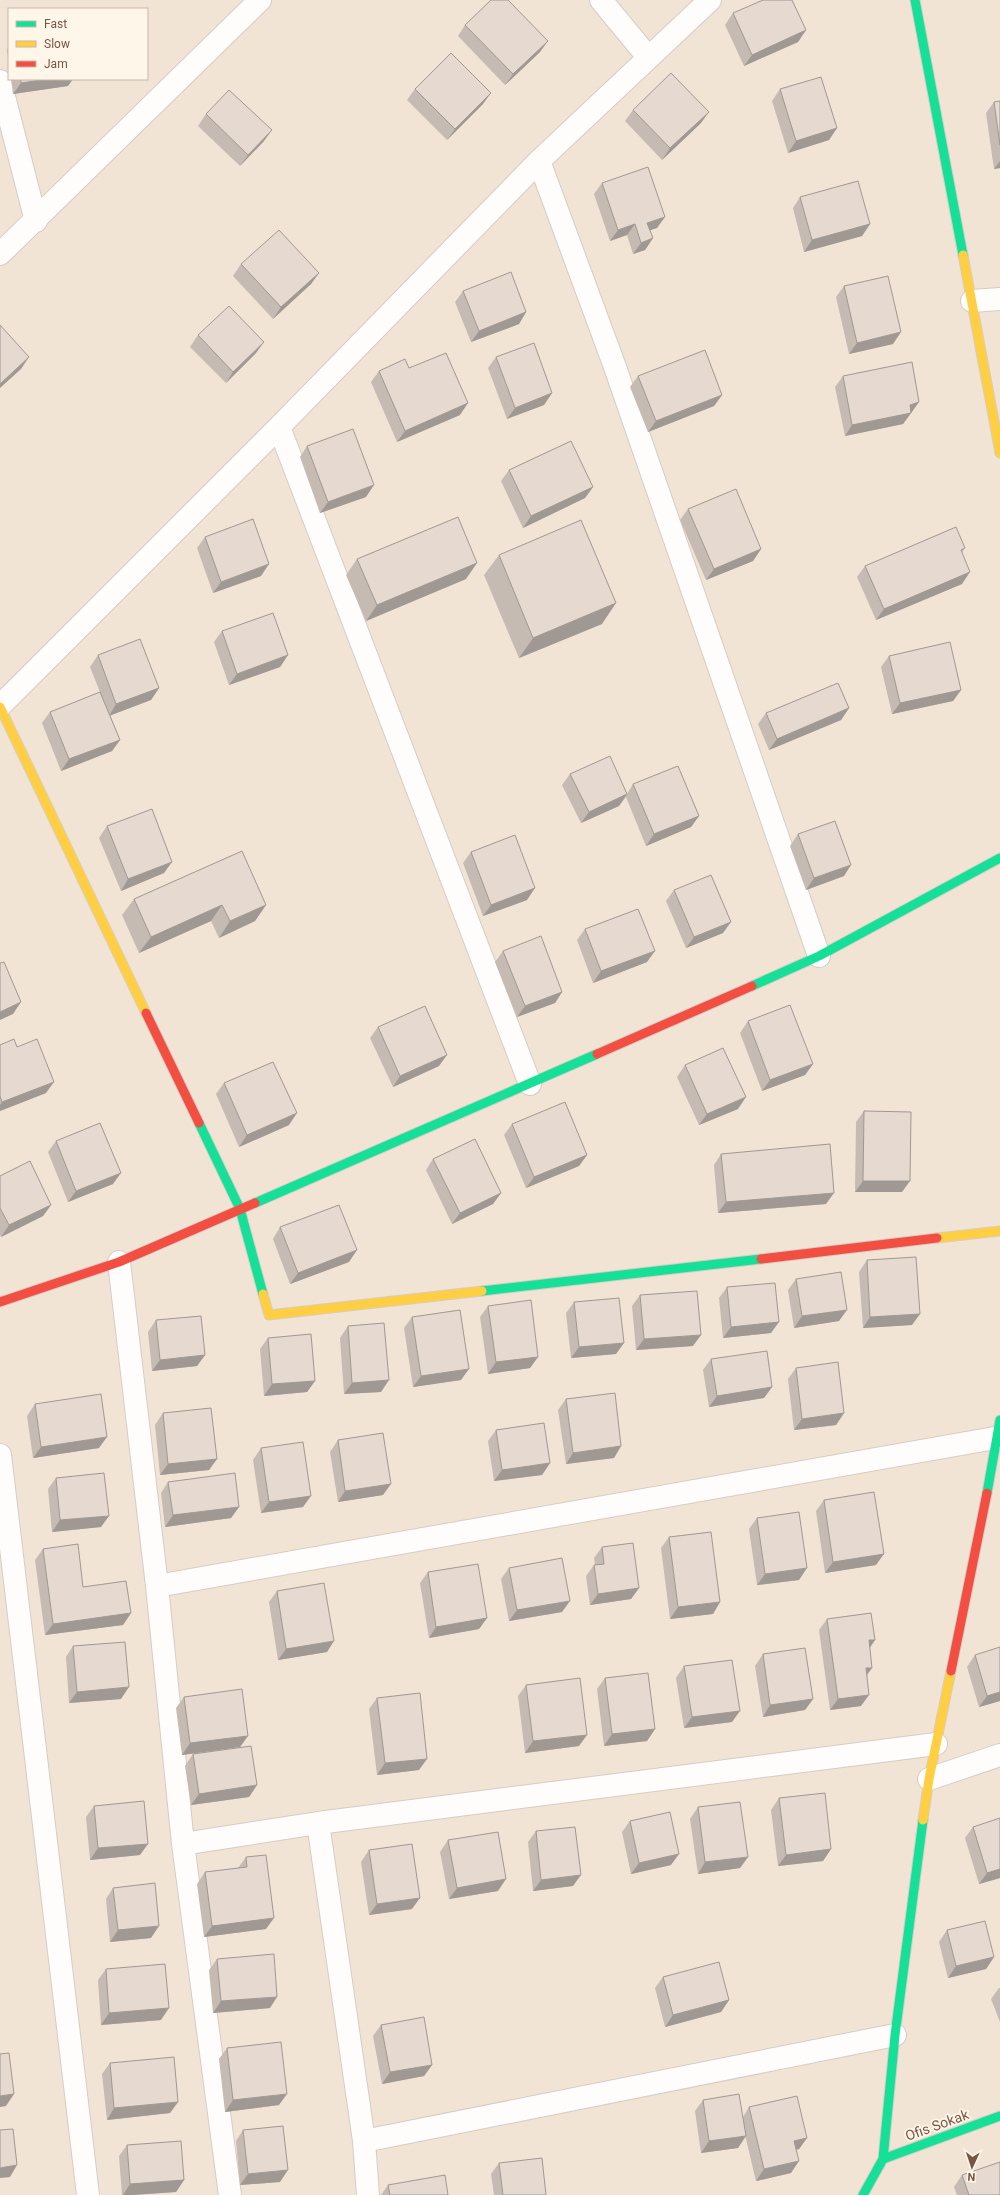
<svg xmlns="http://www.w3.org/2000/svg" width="1000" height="2195" font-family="Roboto,sans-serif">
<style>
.residential{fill:#f2e4d5;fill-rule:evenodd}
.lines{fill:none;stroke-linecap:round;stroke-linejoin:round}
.street-casing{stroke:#d6ccc5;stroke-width:24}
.fast-casing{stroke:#d7cdc5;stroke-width:11}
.slow-casing{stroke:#d7cdc5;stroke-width:11}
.jam-casing{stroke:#d7cdc5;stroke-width:11}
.street{stroke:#fefdfc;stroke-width:22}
.fast{stroke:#16e098;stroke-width:9}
.slow{stroke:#ffcf43;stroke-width:9}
.jam{stroke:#f24e42;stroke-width:9}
.wall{fill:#c5bbb3}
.shaded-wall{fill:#a09892}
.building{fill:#e5d9d0;stroke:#a09892}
.labels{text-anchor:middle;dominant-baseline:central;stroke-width:3.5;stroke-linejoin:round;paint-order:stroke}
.street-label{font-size:14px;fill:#785646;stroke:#fff6ea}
</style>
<rect width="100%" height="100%" fill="#f8f1e8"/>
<path class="residential" d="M0,0H1000V2195H0ZM9,9H147V79H9Z"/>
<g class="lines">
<defs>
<path id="street" d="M601,0L648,57
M0,81L36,221
M539,161L615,367L819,956
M0,254L260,0
M972,301L1000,299
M279,427L530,1084
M0,706L279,427L539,161L710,0
M119,1262L157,1586L183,1844L230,2195
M0,1455L88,2195
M157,1586L1000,1437
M929,1779L1000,1755
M318,1823L364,2141L368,2195
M183,1844L318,1823L936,1744
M364,2141L895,2035"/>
<path id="fast" d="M915,0L963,255
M752,986L819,956L1000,858
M199,1123L240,1209L263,1294
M255,1203L597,1054
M482,1291L761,1259
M987,1493L1000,1420
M883,2159L1000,2116
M863,2195L883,2159L895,2035L923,1820"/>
<path id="slow" d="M963,255L1000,453
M0,707L146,1013
M937,1238L1000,1231
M263,1294L269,1315L482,1291
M923,1820L929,1779L951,1671"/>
<path id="jam" d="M146,1013L199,1123
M597,1054L752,986
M761,1259L937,1238
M0,1302L119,1262L255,1203
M951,1671L987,1493"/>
</defs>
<use href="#street" class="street-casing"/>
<use href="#fast" class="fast-casing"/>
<use href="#slow" class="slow-casing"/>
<use href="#jam" class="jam-casing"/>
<use href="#street" class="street"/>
<use href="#fast" class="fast"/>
<use href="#slow" class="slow"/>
<use href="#jam" class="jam"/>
</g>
<path class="wall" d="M733,13L806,30L798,42L744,66L725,25Z
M465,25L540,52L505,85L458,36Z
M9,46V65L7,50Z
M11,79H73L68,86L13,94Z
M415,89L483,104L447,140L407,100Z
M780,89L837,128L829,140L788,153L772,101Z
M1000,101V168L994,169L986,113L994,102Z
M633,110L701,123L662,160L625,121Z
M206,114L264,141L240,166L198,126Z
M602,183L657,228L650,230L653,238L645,250L633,254L627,235L610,241L594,194Z
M800,197L870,224L862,236L804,252L793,208Z
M241,264L319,273L311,284L273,319L233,276Z
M844,286L893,344L849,354L836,297Z
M463,291L526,312L519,324L471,342L455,302Z
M198,335L256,353L226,383L190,347Z
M496,357L552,393L544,405L507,419L488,368Z
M409,368L460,415L397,442L371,382L379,371Z
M638,376L722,395L714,406L648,432L630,387Z
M843,376L919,402L903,424L845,436L835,387Z
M307,446L366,497L320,513L300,457Z
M509,470L593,487L585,498L523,528L501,481Z
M688,509L761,549L753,561L706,580L680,520Z
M205,537L261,576L213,593L197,548Z
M965,548L962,553V584L876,620L857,577L865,566Z
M499,555L602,624L519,658L484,575Z
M357,559L466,579L366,621L346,575Z
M222,631L288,655L280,667L229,685L214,642Z
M98,655L159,688L151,700L110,715L120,740L112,751L61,771L42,723L50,712L100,692L90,667Z
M889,656L961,690L953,701L892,714L881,667Z
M849,708L841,720L769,750L758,724L766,713Z
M570,774L627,794L633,784L699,816L691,827L646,846L626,797L619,806L581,823L562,785Z
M107,826L164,873L121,891L99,838Z
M798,834L844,876L806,890L790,846Z
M471,852L527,900L483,916L463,863Z
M674,890L723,933L686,948L666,901Z
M134,899L266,905L255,921L219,938L211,921L139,953L122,915Z
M585,929L647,962L593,983L577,940Z
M503,951L562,992L555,1003L517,1017L495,962Z
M748,1021L813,1064L805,1075L762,1091L740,1033Z
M378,1027L439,1066L393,1087L370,1038Z
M0,1045L17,1047L46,1093L0,1111Z
M685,1065L738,1109L699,1125L677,1077Z
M224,1083L289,1125L239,1147L216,1094Z
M864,1111L902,1192H855L856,1122Z
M512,1124L587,1155L579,1166L526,1188L504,1135Z
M56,1141L113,1184L68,1202L48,1152Z
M721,1154L826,1204L718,1213L714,1165Z
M433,1159L501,1193L493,1204L452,1224L426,1170Z
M0,1176L51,1205L43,1216L1,1237L0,1235Z
M280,1227L349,1262L290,1284L273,1239Z
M867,1260L912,1325L863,1328L859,1272Z
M796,1279L839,1321L794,1328L788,1290Z
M727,1287L771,1333L723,1338L719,1298Z
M640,1295L693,1346L636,1350L632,1306Z
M574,1302L616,1354L571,1358L566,1313Z
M488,1306L538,1357L530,1368L488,1374L480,1317Z
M412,1317L461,1380L413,1387L404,1328Z
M156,1320L205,1355L197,1366L152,1371L148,1332Z
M348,1326L381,1392L344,1394L340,1338Z
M268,1338L315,1381L307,1392L264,1396L260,1349Z
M711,1359L772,1387L764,1398L709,1407L703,1370Z
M796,1368L844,1413L836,1425L794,1430L788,1379Z
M566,1399L621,1446L614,1458L566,1464L558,1410Z
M35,1404L99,1448L33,1458L27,1416Z
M163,1413L217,1459L209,1470L160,1475L155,1425Z
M496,1430L550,1463L542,1475L494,1481L488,1441Z
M338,1440L383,1495L338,1502L330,1452Z
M261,1448L303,1507L261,1513L253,1460Z
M56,1478L101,1527L52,1532L48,1489Z
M168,1482L239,1507L231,1518L165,1527L161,1493Z
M824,1500L876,1565L825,1573L816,1511Z
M757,1518L799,1580L757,1585L749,1529Z
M669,1537L720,1602L713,1614L670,1619L661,1548Z
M602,1547L639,1588L631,1599L590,1605L586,1576L594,1565H595L594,1558Z
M43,1549L83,1587L131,1613L123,1625L45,1635L35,1560Z
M509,1568L562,1612L509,1621L501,1579Z
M428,1572L487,1618L479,1629L429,1638L420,1583Z
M277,1591L327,1652L278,1660L269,1602Z
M827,1619L875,1640L870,1647L867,1676L861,1706L830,1710L819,1630Z
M73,1646L121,1699L69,1703L66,1657Z
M763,1654L813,1699L805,1710L763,1717L755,1666Z
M975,1655L1000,1701L979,1707L967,1667Z
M684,1666L732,1722L684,1728L676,1678Z
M605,1678L655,1729L647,1741L604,1746L597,1689Z
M526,1685L579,1746L525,1753L518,1696Z
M184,1697L248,1736L240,1747L182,1755L176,1708Z
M377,1698L419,1770L377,1775L369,1709Z
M193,1754L257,1785L249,1797L191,1805L185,1766Z
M779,1798L831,1849L823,1861L778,1866L771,1810Z
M94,1806L140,1855L90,1860L86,1817Z
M698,1807L748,1857L740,1868L698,1874L690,1819Z
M1000,1818V1878L979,1884L965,1838L973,1827Z
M630,1821L671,1865L631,1874L622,1832Z
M536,1831L573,1886L533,1891L528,1842Z
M448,1840L498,1891L449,1899L440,1852Z
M369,1850L412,1909L369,1915L361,1862Z
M246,1857L266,1929L204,1937L197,1884L205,1872L238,1868Z
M113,1888L151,1938L110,1942L106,1899Z
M947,1930L994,1957L986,1969L948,1978L939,1942Z
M217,1959L270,2008L213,2013L209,1970Z
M106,1969L161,2020L101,2025L98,1980Z
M663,1977L729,2000L721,2012L665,2027L655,1988Z
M999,1988H1000V2022L991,1999Z
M381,2025L432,2065L424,2076L382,2084L373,2036Z
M227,2048L279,2105L225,2112L219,2059Z
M110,2063L178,2102L170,2113L107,2120L102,2074Z
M703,2100L743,2117L749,2107L807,2138L799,2149L796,2150L791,2173L756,2181L745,2135L738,2148L701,2153L695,2111Z
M243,2130L280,2182L240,2185L236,2141Z
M127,2145L184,2180L176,2192L132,2195H122L119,2156Z
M499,2163L546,2195H494L491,2174Z
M962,2175L1000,2195H957L954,2187Z
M388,2185L448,2195H381Z"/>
<path class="shaded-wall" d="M806,30L798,42L744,66L752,55Z
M548,41L540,52L505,85L513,74Z
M48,79H73L68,86L13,94L21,83Z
M491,93L483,104L447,140L455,129Z
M709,112L701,123L662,160L670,148Z
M837,128L829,140L788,153L796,141Z
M272,130L264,141L240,166L248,155Z
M1000,161V168L994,169Z
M665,217L657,228L639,234L647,223Z
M635,224L627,235L610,241L618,230Z
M870,224L862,236L804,252L812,240Z
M653,238L645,250L633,254L641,243Z
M319,273L311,284L273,319L281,307Z
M526,312L519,324L471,342L479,331Z
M901,332L893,344L849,354L857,343Z
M264,342L256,353L226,383L233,372Z
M29,357L21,369L0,388V384Z
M552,393L544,405L507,419L515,408Z
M722,395L714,406L648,432L656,421Z
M919,402L903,424L845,436L852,425L910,405Z
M468,403L460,415L397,442L405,431Z
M374,485L366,497L320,513L328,502Z
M593,487L585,498L523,528L531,516Z
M761,549L753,561L706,580L714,569Z
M477,563L466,579L366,621L377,605Z
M269,564L261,576L213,593L221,582Z
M970,572L962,584L876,620L884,609Z
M616,603L602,624L519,658L533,638Z
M288,655L280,667L229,685L237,674Z
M159,688L151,700L109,716L116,704Z
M961,690L953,701L892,714L900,703Z
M849,708L841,720L769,750L777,739Z
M120,740L112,751L61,771L69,759Z
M627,794L619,806L581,823L589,812Z
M699,816L691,827L646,846L654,834Z
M172,862L164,873L121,891L128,879Z
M851,865L844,876L806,890L814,878Z
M535,888L527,900L483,916L491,905Z
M222,905L211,921L139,953L151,937Z
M266,905L255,921L219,938L230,921Z
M731,922L723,933L686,948L694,937Z
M655,951L647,962L593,983L601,971Z
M562,992L555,1003L517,1017L525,1006Z
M21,1002L13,1014L0,1020V1012Z
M447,1055L439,1066L393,1087L400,1076Z
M813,1064L805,1075L762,1091L770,1080Z
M54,1082L46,1093L0,1111V1105L2,1102Z
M746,1097L738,1109L699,1125L707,1114Z
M297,1113L289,1125L239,1147L247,1135Z
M587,1155L579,1166L526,1188L534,1177Z
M121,1173L113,1184L68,1202L76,1191Z
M863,1181H910L902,1192H855Z
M501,1193L493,1204L452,1224L460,1213Z
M834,1193L826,1204L718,1213L726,1202Z
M51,1205L43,1216L1,1237L9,1225Z
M357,1250L349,1262L290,1284L298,1273Z
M847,1310L839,1321L794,1328L802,1316Z
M920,1314L912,1325L863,1328L870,1317Z
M779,1322L771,1333L723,1338L731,1327Z
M701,1335L693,1346L636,1350L644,1339Z
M624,1343L616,1354L571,1358L579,1347Z
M205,1355L197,1366L152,1371L160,1360Z
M538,1357L530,1368L488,1374L496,1362Z
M469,1369L461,1380L413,1387L421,1376Z
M389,1380L381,1392L344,1394L352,1383Z
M315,1381L307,1392L264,1396L272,1384Z
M772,1387L764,1398L709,1407L717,1396Z
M844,1413L836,1425L794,1430L802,1419Z
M107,1437L99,1448L33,1458L41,1447Z
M621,1446L614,1458L566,1464L573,1453Z
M217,1459L209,1470L160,1475L168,1464Z
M550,1463L542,1475L494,1481L502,1470Z
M391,1484L383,1495L338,1502L345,1491Z
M311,1496L303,1507L261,1513L269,1502Z
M239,1507L231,1518L165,1527L173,1515Z
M109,1516L101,1527L52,1532L60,1520Z
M884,1554L876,1565L825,1573L833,1562Z
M807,1568L799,1580L757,1585L765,1574Z
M639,1588L631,1599L590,1605L598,1594Z
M570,1601L562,1612L509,1621L517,1610Z
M720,1602L713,1614L670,1619L678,1607Z
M131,1613L123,1625L45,1635L53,1624Z
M487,1618L479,1629L429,1638L436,1627Z
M869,1640H875L867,1652Z
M334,1641L327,1652L278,1660L286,1649Z
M866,1668H872L864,1679Z
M129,1687L121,1699L69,1703L77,1692Z
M1000,1692V1701L979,1707L987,1696Z
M869,1695L861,1706L830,1710L838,1699Z
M813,1699L805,1710L763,1717L770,1705Z
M740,1711L732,1722L684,1728L692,1717Z
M655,1729L647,1741L604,1746L612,1734Z
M587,1735L579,1746L525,1753L533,1741Z
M248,1736L240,1747L182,1755L190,1743Z
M427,1759L419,1770L377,1775L385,1763Z
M257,1785L249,1797L191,1805L199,1794Z
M148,1844L140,1855L90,1860L98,1848Z
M831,1849L823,1861L778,1866L786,1855Z
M679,1854L671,1865L631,1874L639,1863Z
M748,1857L740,1868L698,1874L705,1862Z
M1000,1869V1878L979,1884L987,1873Z
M581,1875L573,1886L533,1891L541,1880Z
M506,1879L498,1891L449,1899L457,1888Z
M420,1898L412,1909L369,1915L377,1904Z
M274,1918L266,1929L204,1937L212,1926Z
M159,1926L151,1938L110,1942L118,1930Z
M994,1957L986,1969L948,1978L956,1966Z
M277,1997L270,2008L213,2013L221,2001Z
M729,2000L721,2012L665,2027L673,2015Z
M169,2008L161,2020L101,2025L109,2013Z
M432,2065L424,2076L382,2084L390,2072Z
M14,2094L6,2106L0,2107V2096Z
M287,2094L279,2105L225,2112L233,2100Z
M178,2102L170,2113L107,2120L114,2108Z
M746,2136L738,2148L701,2153L709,2141Z
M807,2138L799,2149L786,2152L794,2141Z
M799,2161L791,2173L756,2181L764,2169Z
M17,2165L10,2177L0,2178V2168Z
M288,2170L280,2182L240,2185L248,2174Z
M184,2180L176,2192L132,2195H123L130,2184Z"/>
<path class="building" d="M491,0H508L548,41L513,74L465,25Z
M763,0H792L806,30L752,55L733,13Z
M451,53L491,93L455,129L415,89Z
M671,73L709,112L670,148L633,110Z
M821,77L837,128L796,141L780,89Z
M21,79H48L21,83Z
M229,90L272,130L248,155L206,114Z
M1000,101V145L994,102Z
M648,167L665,217L647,223L653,238L641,243L635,224L618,230L602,183Z
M858,181L870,224L812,240L800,197Z
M279,230L319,273L281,307L241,264Z
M511,272L526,312L479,331L463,291Z
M888,276L901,332L857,343L844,286Z
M229,306L264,342L233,372L198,335Z
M0,325L29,357L0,384Z
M534,343L552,393L515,408L496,357Z
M705,350L722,395L656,421L638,376Z
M446,353L468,403L405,431L379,371L405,359L409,368Z
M912,362L919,402L910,405L911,413L852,425L843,376Z
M353,429L374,485L328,502L307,446Z
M571,441L593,487L531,516L509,470Z
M736,489L761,549L714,569L688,509Z
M458,517L477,563L377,605L357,559Z
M253,519L269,564L221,582L205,537Z
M581,520L616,603L533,638L499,555Z
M956,527L965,548L961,550L970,572L884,609L865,566Z
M273,613L288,655L237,674L222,631Z
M140,639L159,688L116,704L98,655Z
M950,642L961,690L900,703L889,656Z
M838,683L849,708L777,739L766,713Z
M100,692L120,740L69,759L50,712Z
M610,756L627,794L589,812L570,774Z
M678,766L699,816L654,834L633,784Z
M152,809L172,862L128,879L107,826Z
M835,821L851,865L814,878L798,834Z
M515,835L535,888L491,905L471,852Z
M242,851L266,905L230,921L222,905L151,937L134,899Z
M711,875L731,922L694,937L674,890Z
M638,909L655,951L601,971L585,929Z
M541,936L562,992L525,1006L503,951Z
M4,962L21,1002L0,1012V963Z
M790,1005L813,1064L770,1080L748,1021Z
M425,1006L447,1055L400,1076L378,1027Z
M14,1039L17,1047L37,1039L54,1082L2,1102L0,1096V1045Z
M723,1048L746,1097L707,1114L685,1065Z
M273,1062L297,1113L247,1135L224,1083Z
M565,1102L587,1155L534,1177L512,1124Z
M864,1111L911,1112L910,1181H863Z
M100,1123L121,1173L76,1191L56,1141Z
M475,1139L501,1193L460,1213L433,1159Z
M830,1144L834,1193L726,1202L721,1154Z
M30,1161L51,1205L9,1225L0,1208V1176Z
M339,1205L357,1250L298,1273L280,1227Z
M916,1257L920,1314L870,1317L867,1260Z
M841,1272L847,1310L802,1316L796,1279Z
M775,1283L779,1322L731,1327L727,1287Z
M697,1291L701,1335L644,1339L640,1295Z
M619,1298L624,1343L579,1347L574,1302Z
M531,1300L538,1357L496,1362L488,1306Z
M460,1310L469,1369L421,1376L412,1317Z
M201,1316L205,1355L160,1360L156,1320Z
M384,1323L389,1380L352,1383L348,1326Z
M311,1334L315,1381L272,1384L268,1338Z
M767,1351L772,1387L717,1396L711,1359Z
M838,1362L844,1413L802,1419L796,1368Z
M615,1393L621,1446L573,1453L566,1399Z
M101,1394L107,1437L41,1447L35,1404Z
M211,1408L217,1459L168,1464L163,1413Z
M544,1423L550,1463L502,1470L496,1430Z
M383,1433L391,1484L345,1491L338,1440Z
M303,1442L311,1496L269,1502L261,1448Z
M104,1473L109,1516L60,1520L56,1478Z
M235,1473L239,1507L173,1515L168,1482Z
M874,1492L884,1554L833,1562L824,1500Z
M799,1512L807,1568L765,1574L757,1518Z
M711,1532L720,1602L678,1607L669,1537Z
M633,1543L639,1588L598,1594L594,1565L604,1564L602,1547Z
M78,1544L83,1587L126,1581L131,1613L53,1624L43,1549Z
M562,1558L570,1601L517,1610L509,1568Z
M478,1564L487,1618L436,1627L428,1572Z
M324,1583L334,1641L286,1649L277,1591Z
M871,1613L875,1640H869L872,1668H866L869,1695L838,1699L827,1619Z
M125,1642L129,1687L77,1692L73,1646Z
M1000,1647V1692L987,1696L975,1655Z
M805,1648L813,1699L770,1705L763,1654Z
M732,1660L740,1711L692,1717L684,1666Z
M648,1673L655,1729L612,1734L605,1678Z
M580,1678L587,1735L533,1741L526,1685Z
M242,1689L248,1736L190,1743L184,1697Z
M420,1693L427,1759L385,1763L377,1698Z
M251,1746L257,1785L199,1794L193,1754Z
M825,1793L831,1849L786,1855L779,1798Z
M144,1801L148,1844L98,1848L94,1806Z
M740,1802L748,1857L705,1862L698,1807Z
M670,1812L679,1854L639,1863L630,1821Z
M1000,1818V1869L987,1873L973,1827Z
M575,1827L581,1875L541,1880L536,1831Z
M498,1832L506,1879L457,1888L448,1840Z
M412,1844L420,1898L377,1904L369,1850Z
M266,1855L274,1918L212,1926L205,1872L247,1867L246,1857Z
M155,1883L159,1926L118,1930L113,1888Z
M985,1921L994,1957L956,1966L947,1930Z
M274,1954L277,1997L221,2001L217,1959Z
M719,1962L729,2000L673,2015L663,1977Z
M165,1964L169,2008L109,2013L106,1969Z
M424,2017L432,2065L390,2072L381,2025Z
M281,2042L287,2094L233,2100L227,2048Z
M9,2053L14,2094L0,2096V2054Z
M174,2057L178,2102L114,2108L110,2063Z
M739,2094L746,2136L709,2141L703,2100Z
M797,2096L807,2138L794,2141L799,2161L764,2169L749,2107Z
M283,2126L288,2170L248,2174L243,2130Z
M13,2129L17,2165L0,2168V2130Z
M181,2141L184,2180L130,2184L127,2145Z
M542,2158L546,2195H503L499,2163Z
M1000,2162V2195H969L962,2175Z
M445,2175L448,2195H390L388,2185Z"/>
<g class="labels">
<g class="street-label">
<text transform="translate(937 2125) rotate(-20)">Ofis Sokak</text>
</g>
</g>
<rect x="8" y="8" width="140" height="72" fill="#fff6ea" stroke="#c9b6a8"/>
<rect x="16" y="21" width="20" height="6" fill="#16e098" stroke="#c9b6a8"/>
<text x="44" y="28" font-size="12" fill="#785646">Fast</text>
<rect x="16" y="41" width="20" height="6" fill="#ffcf43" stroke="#c9b6a8"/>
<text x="44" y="48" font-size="12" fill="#785646">Slow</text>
<rect x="16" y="61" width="20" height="6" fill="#f24e42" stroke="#c9b6a8"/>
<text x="44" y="68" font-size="12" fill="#785646">Jam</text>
<g transform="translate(972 2167) rotate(183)" stroke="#fff6ea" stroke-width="3" paint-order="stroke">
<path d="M0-3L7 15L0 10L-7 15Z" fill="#785646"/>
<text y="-6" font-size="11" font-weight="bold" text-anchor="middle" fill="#785646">N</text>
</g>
</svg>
